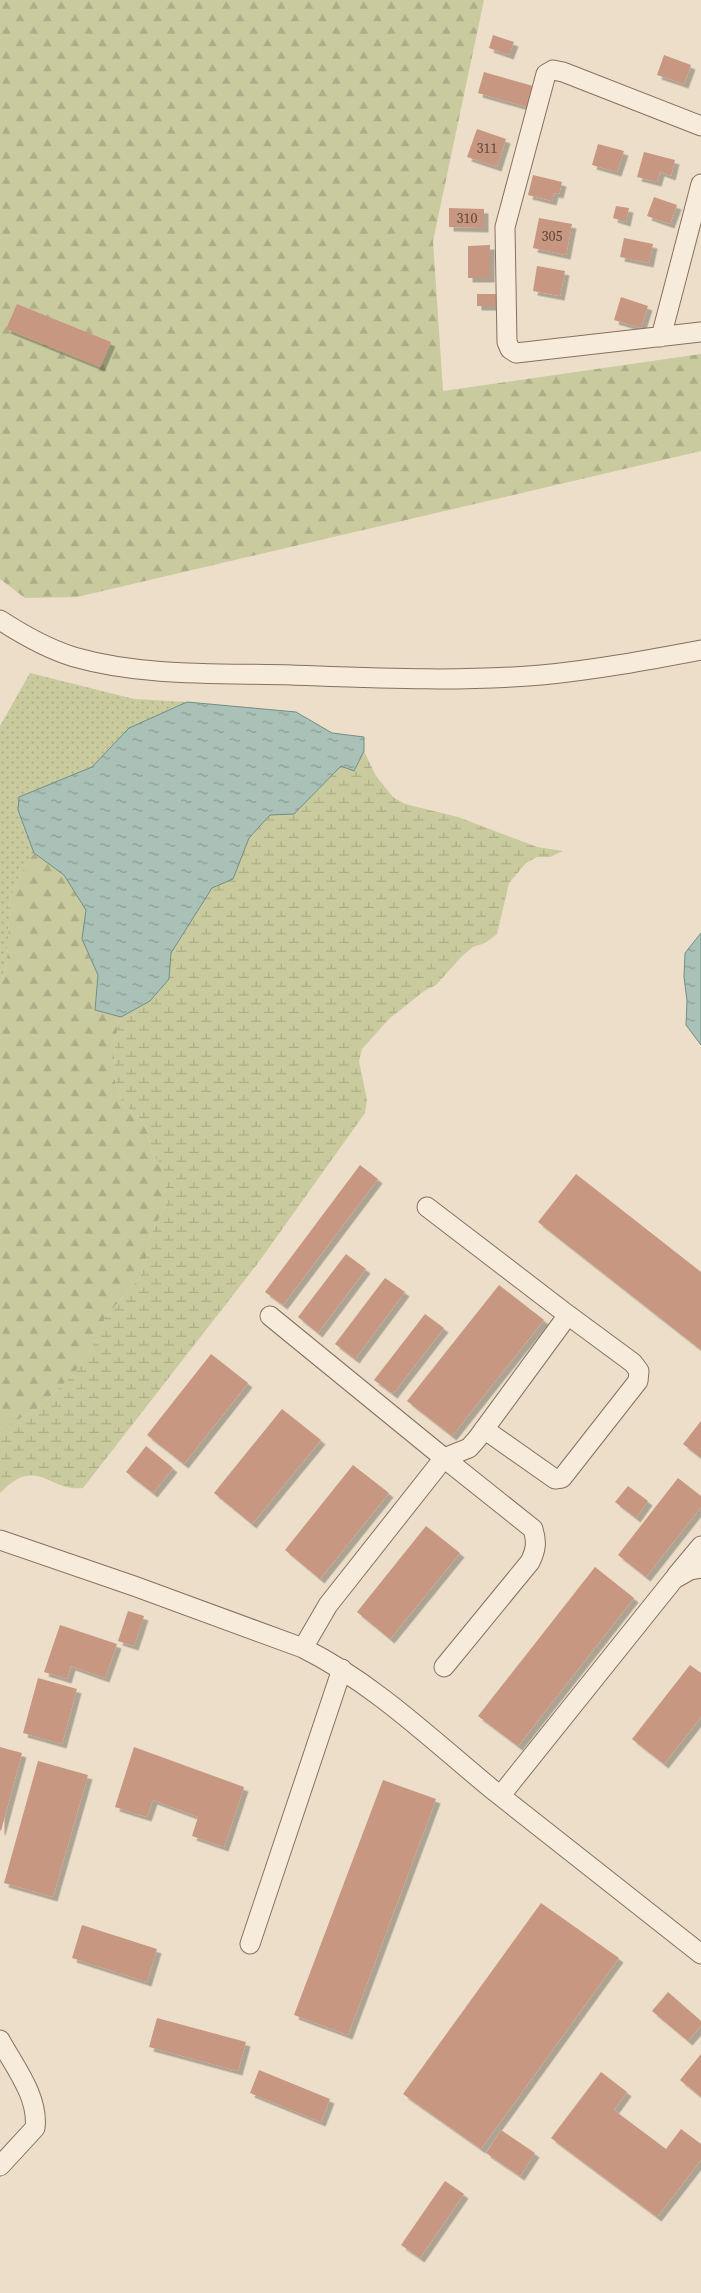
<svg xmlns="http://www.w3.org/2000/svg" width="701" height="2293" font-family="'Source Serif 4',serif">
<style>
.grass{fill:url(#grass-dots)}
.forest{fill:url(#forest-firs)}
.wetland{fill:url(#wetland-marsh)}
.water{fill:url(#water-ripples);stroke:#708f84}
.building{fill:#c89781;filter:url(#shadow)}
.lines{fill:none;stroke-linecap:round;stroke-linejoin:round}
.minor-casing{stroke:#87705e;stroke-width:21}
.minor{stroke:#f7ecdc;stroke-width:19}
.labels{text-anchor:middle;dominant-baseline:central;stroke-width:4;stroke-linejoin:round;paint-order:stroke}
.number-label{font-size:14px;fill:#5d4539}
</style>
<defs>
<pattern id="grass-dots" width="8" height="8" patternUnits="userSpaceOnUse" patternTransform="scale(1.25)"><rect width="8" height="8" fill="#c9ca9d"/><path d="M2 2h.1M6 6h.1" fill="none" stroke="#adae87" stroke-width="1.8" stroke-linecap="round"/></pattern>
<pattern id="forest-firs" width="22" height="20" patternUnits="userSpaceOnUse" patternTransform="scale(1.25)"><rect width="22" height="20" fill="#c9ca9d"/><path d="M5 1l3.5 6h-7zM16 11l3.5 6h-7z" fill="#adae87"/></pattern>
<pattern id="wetland-marsh" width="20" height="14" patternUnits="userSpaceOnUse" patternTransform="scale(1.25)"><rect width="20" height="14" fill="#c9ca9d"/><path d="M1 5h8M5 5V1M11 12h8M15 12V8" fill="none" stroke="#adae87"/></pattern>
<pattern id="water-ripples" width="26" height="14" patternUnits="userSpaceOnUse" patternTransform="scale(1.25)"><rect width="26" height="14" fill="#a9c1b7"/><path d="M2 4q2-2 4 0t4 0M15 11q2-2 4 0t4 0" fill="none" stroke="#8b9d94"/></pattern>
<filter id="shadow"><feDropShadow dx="4.5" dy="4.5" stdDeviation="0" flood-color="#0004"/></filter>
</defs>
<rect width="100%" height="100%" fill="#ecdec9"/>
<path class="grass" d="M30,673L134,699L187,702L129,728L92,767L19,797L18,810L34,853L20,875L10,899L7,962L0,985V726Z"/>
<path class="forest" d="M0,0H484L433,241L443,391L701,354V451L77,597L25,598L0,579Z
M34,853L64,875L86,910L82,939L98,975L95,1009L121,1017L115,1040L114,1076L117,1089L122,1102L140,1119L147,1129L152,1153L161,1165L166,1177V1204L149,1239L145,1265L139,1278L105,1318L95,1342L73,1375L36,1410L0,1429V985L7,962L10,899L20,875Z"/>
<path class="wetland" d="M364,751L376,776L393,797L405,804L458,817L537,847L563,851L550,857H537L526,863L509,883L497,934L485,943L473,947L463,955L436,985L424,991L389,1019L362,1049L359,1061L367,1100L365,1113L258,1263L83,1488C47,1492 38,1454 0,1493V1429L36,1410L73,1375L95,1342L105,1318L139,1278L145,1265L149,1239L166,1204V1177L161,1165L152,1153L147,1129L140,1119L122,1102L117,1089L114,1076L115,1040L121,1017L150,1001L169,979L171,953L212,888L233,879L249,838L270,814H294L341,766L354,770Z"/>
<path class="water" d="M187,702L296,712L332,733L364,737V751L354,771L341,766L294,814L270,815L249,838L233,879L212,888L171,953L169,979L150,1001L121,1017L95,1010L98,975L82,939L86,910L64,875L34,853L18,810L19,797L92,767L129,728Z
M701,933V1045L686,1025L687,1001L684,977L685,953Z"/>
<path class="building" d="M493,35L514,42L509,55L489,48Z
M664,55L691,65L684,84L657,75Z
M484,72L533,86L527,107L478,93Z
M477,129L506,139L497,167L467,157Z
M598,144L624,151L617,172L592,165Z
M644,152L675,160L671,176L660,172L657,182L637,177Z
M533,175L562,182L559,194L554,193L552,201L528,195Z
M654,197L677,205L670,224L647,216Z
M616,206L629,208L626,222L613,218Z
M449,208L484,209V228L449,227Z
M539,218L572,224L566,255L533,248Z
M624,238L653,244L649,263L620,257Z
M490,245V278H468V246Z
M537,266L565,271L560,296L533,291Z
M477,294H497V306H477Z
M621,297L648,306L641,328L614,320Z
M17,304L111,342L100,367L6,329Z
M360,1165L378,1179L283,1305L265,1292Z
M576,1174L701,1272V1350L538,1222Z
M346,1254L366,1269L318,1333L298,1317Z
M385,1278L405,1292L355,1359L335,1344Z
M499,1285L544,1320L452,1436L407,1401Z
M425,1314L444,1328L393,1394L374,1380Z
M211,1354L248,1383L184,1464L147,1435Z
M282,1409L321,1440L252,1524L214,1493Z
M701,1421V1458L683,1444Z
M146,1446L173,1468L153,1493L126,1472Z
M353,1465L389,1493L320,1579L285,1550Z
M678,1478L701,1496V1507L646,1577L618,1555Z
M628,1486L648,1501L636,1518L615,1502Z
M426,1526L460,1553L390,1639L357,1612Z
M595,1567L634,1598L518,1746L478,1716Z
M128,1611L144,1616L134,1646L118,1641Z
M60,1625L117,1644L105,1678L71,1666L67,1679L44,1672Z
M690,1665L701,1673V1717L664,1764L632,1739Z
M38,1678L77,1689L62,1744L23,1733Z
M0,1747L22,1753L1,1831L0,1830Z
M134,1747L244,1787L224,1847L192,1836L198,1817L153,1800L147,1817L115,1807Z
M38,1761L88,1775L53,1897L4,1883Z
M383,1780L436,1799L348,2035L294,2015Z
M541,1903L619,1958L481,2149L403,2094Z
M82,1925L157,1949L147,1982L72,1958Z
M668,1992L701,2021V2026L688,2041L652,2011Z
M157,2018L246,2042L238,2071L149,2047Z
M701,2054V2097L680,2080Z
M259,2070L330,2099L321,2122L250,2093Z
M601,2072L627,2092L614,2110L666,2149L681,2129L701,2144V2160L657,2217L551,2138Z
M501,2130L535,2153L520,2176L486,2153Z
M445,2181L464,2194L420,2258L401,2245Z"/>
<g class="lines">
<defs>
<path id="minor" d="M701,126L563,72L553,70L546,74L505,227L507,342L510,349L516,353L701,332
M661,337L701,184
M0,620C23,635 48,649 74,657C144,677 220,673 292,675C375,678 458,682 541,675C595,670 648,660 701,650
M427,1207L568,1315L477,1439L469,1448L444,1458
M270,1316L444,1458L328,1605L303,1648
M484,1429L555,1479L562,1478L638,1381L639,1371L633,1363L568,1315
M0,1540L134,1586L303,1648C375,1684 431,1739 493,1790C562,1845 632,1899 701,1954
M676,1576L701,1546
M444,1667L530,1562C536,1550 537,1542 533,1529L444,1458
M501,1795L674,1579L690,1570L701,1568
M250,1944L342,1669
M0,2040C14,2066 39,2097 35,2128L0,2166"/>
</defs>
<use href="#minor" class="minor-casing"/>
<use href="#minor" class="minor"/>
</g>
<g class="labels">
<g class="number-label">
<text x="487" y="148">311</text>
<text x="467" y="218">310</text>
<text x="552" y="236">305</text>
</g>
</g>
</svg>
